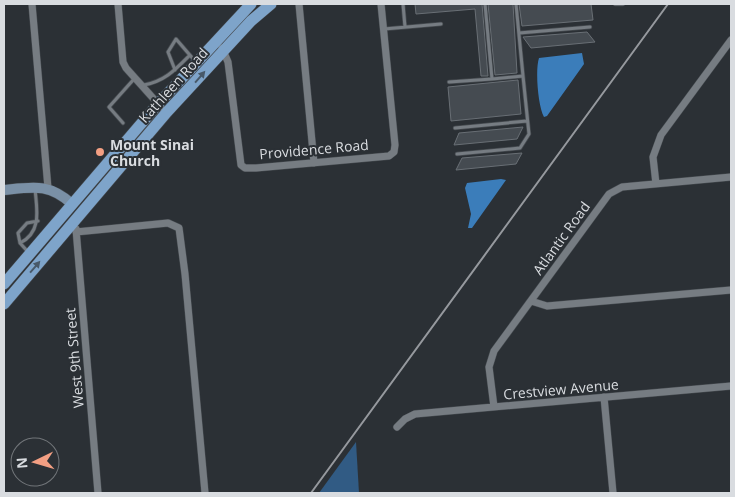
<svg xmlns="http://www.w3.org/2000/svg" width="735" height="497" font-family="'Open Sans',sans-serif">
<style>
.green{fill:#315b84}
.water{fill:#3b7dba}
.building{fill:#454b51;stroke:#696f75}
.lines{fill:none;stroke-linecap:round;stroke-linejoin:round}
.lane-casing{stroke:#464b50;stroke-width:4.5}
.street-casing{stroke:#464b50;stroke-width:8}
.secondary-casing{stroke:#464b50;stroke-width:11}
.primary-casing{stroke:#464b50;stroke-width:12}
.lane{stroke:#767c82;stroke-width:3}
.street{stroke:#767c82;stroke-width:7}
.secondary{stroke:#7a90a6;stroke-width:10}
.primary{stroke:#7ea4ca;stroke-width:11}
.rail{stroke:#96999e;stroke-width:2}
.oneway{fill:#485969}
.poi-dot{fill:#f39f83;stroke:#2b3035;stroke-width:2}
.labels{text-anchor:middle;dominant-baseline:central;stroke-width:4;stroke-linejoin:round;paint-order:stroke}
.street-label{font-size:14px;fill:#d9dce0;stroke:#2b3035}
.poi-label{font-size:14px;font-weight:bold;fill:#d9dce0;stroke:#2b3035;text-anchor:start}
</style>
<rect width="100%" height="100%" fill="#2b3035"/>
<path class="green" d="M356,442L359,493H319Z"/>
<path class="water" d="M582,53L584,64L547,116L544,117C538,106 535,70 539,58Z
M501,179L506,180L472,228H468L471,214L465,188L467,183Z"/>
<path class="building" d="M415,4H482L488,76H481L475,9L416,14Z
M488,4H513L517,73L495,75Z
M519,4H591L593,20L522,26Z
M587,32L595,42L531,48L523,37Z
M518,80L521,114L451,121L448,87Z
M523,127L517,139L454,145L459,133Z
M522,153L516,164L456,170L462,158Z"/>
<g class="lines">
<defs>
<path id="lane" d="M403,4L405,27
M485,4L492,79L523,76L516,4
M615,4H623
M384,29L441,24
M519,33L590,27
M175,70L168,52L176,39L195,61
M449,82L492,79
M144,85C165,81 175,70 190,55
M123,123L109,107L134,79
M455,128L527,121
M457,154L520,148L529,134L523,76
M20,243C42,232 37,210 35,189
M29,253L20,243L18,233L27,223L38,221"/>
<path id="street" d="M32,4L48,188
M118,4L123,62L126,68L161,107
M299,4L314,163
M222,48L228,62L241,165L245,168H256L389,156L394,152L395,145L381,4
M656,184L653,157L661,135L731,40
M76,229L98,493
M76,232L168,223L179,228L185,274L205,493
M531,301L547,306L731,290
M604,397L613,493
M494,407L489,367L494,351L609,194L622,187L731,177
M397,427L405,419L415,414L731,386"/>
<path id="secondary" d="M4,190C33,187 49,183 72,204"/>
<path id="primary" d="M4,284L158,104L251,4
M4,304L167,112L251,21L271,4"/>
</defs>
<use href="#lane" class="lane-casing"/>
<use href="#street" class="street-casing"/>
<use href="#secondary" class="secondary-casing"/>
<use href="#primary" class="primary-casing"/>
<use href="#lane" class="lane"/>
<use href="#street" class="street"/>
<use href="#secondary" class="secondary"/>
<use href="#primary" class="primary"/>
<path class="rail" d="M311,493L668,4"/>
</g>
<defs><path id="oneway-solid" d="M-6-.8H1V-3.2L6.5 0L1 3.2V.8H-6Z" transform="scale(1.25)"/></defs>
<g class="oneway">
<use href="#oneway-solid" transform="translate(200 77) rotate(-49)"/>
<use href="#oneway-solid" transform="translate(35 267) rotate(-49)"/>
</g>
<circle class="poi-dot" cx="100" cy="152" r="5"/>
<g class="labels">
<g class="street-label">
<text transform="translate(173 85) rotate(-48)">Kathleen Road</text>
<text transform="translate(314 149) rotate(-5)">Providence Road</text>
<text transform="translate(561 238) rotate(-54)">Atlantic Road</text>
<text transform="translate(74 358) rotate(-95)">West 9th Street</text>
<text transform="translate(561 389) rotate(-5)">Crestview Avenue</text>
</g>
<g class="poi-label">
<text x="110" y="144">Mount Sinai<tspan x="110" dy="16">Church</tspan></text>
</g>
</g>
<rect width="735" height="497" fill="none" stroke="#d9dce0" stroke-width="10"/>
<g transform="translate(35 462) rotate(265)"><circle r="24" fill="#2b3035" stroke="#717579"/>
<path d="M0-4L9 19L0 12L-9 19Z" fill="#f39f83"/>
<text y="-8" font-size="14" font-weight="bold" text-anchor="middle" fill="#d9dce0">N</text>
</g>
</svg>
